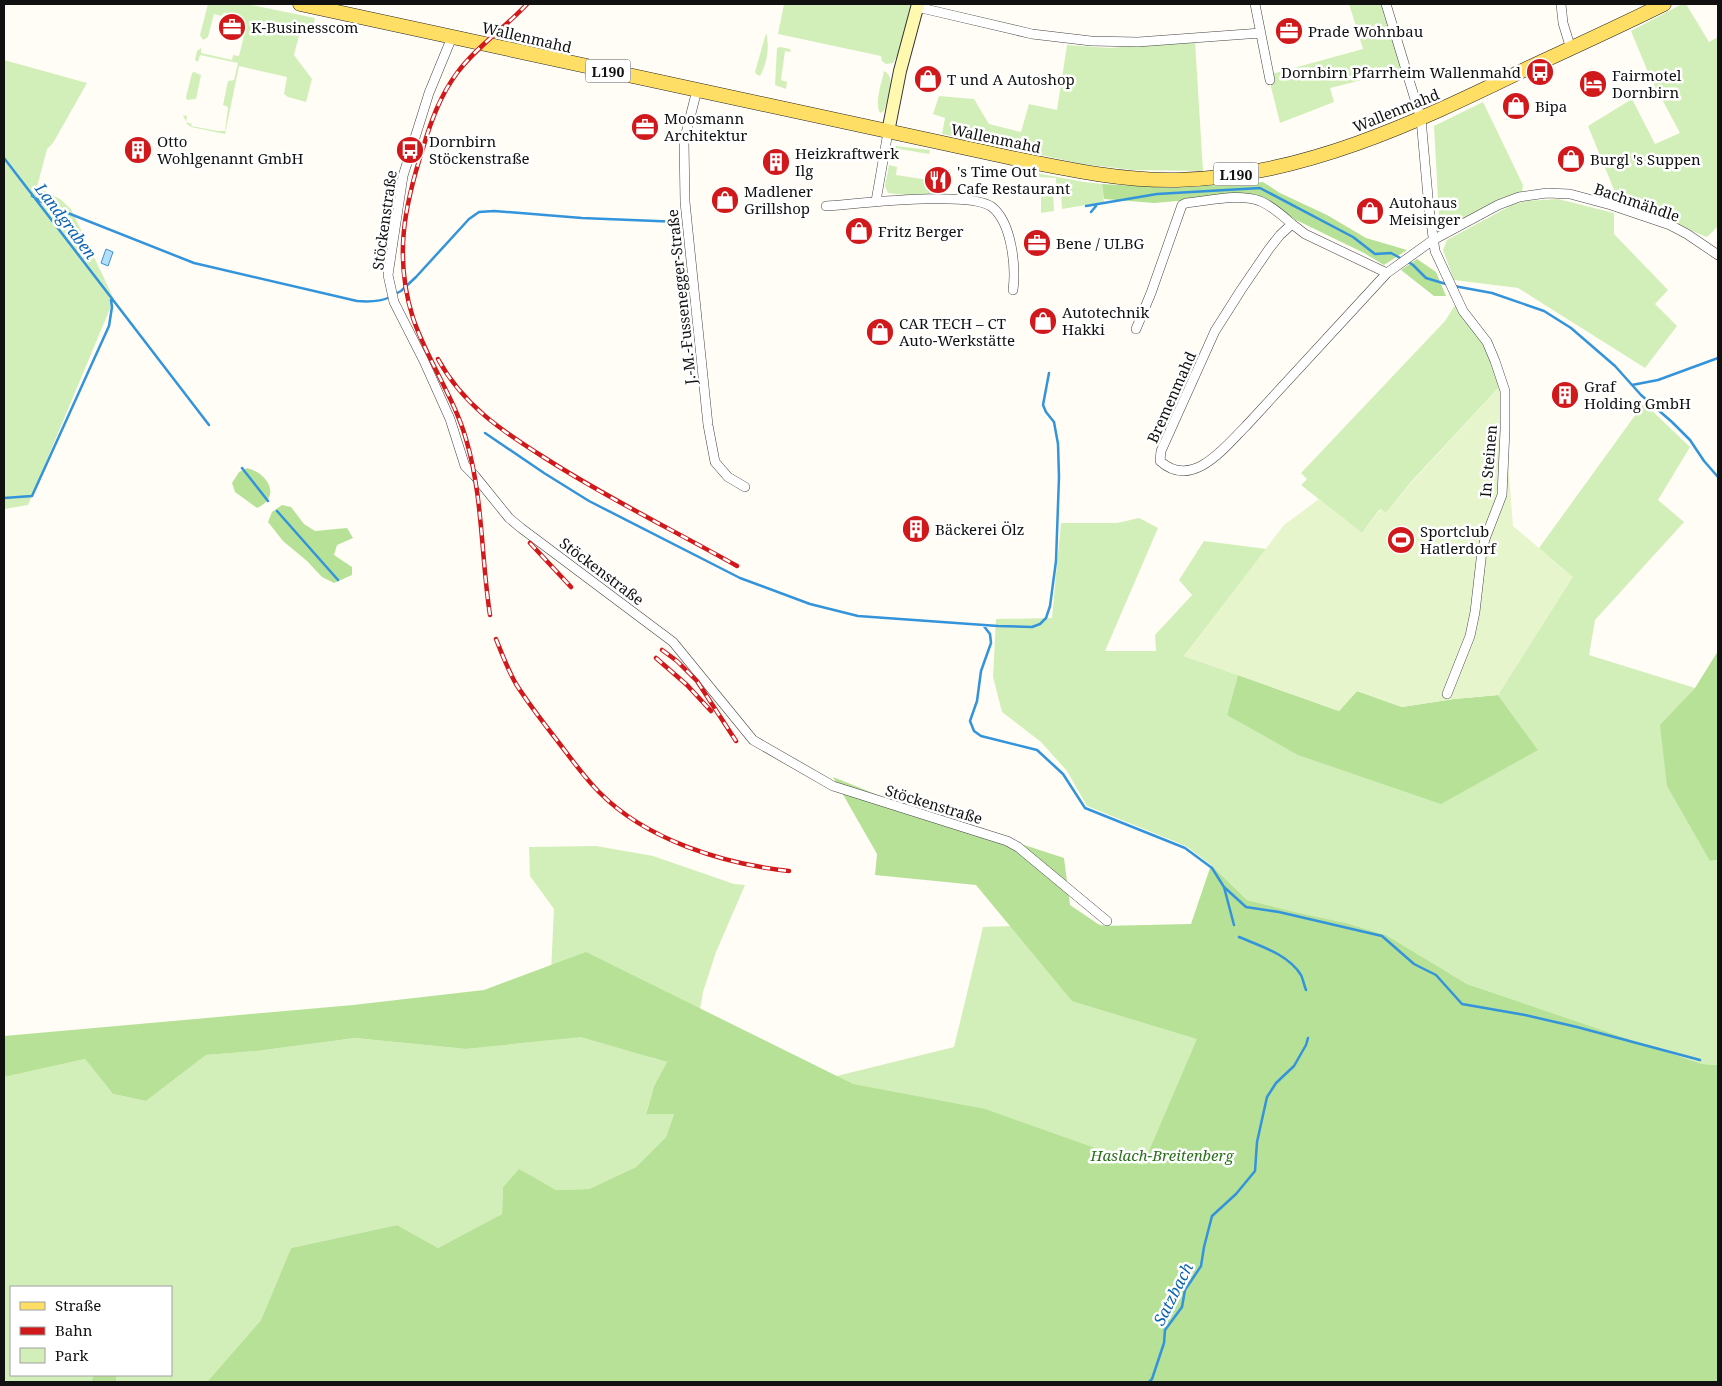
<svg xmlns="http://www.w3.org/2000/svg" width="1722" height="1386" font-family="'Noto Serif',serif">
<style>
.green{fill:#d3efb9}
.forest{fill:#b6e197}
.pitch{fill:#e6f5cc}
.water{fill:#b4dffc;stroke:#3393db}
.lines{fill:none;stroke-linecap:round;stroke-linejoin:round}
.stream{stroke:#3393db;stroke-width:2.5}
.street-casing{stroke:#444;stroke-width:10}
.secondary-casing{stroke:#333;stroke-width:14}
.primary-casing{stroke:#222;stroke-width:15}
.street{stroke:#fff;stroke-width:9}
.secondary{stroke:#fff9b0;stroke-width:12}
.primary{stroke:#ffde65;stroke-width:14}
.rail-casing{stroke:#d1191c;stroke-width:4.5}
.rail{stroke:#fff;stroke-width:2.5;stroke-dasharray:8;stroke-linecap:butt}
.labels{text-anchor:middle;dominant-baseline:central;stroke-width:5;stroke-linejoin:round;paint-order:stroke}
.shield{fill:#fff;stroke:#585858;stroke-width:1}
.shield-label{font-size:14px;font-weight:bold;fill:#111}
.poi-label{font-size:15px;fill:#111;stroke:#fff;text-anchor:start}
.street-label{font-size:15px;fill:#111;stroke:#fff}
.park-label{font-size:15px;font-style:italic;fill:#287119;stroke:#fff}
.water-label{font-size:16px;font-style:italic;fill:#0b64b2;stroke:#fff}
</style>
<rect width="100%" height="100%" fill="#fffdf5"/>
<path class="green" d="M208,4H246L315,18L313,27L302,24L294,55L312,79L306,102L288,97L284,94L287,77L239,66L225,134L191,127L187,124L183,115L187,116L186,122L192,124L191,126L218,131H225L228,107L223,105L228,81L234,80L238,63L200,55L198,62L195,60L197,51L201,48V53L232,60L233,55L239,56L246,27L237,23V15L224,13L221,16L214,14L208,37L203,40L200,35Z
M784,4H913L897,56L893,63L886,64L882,61L881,56L778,34Z
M1349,4H1383L1402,70L1330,88L1334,102L1280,123L1268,75L1363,49Z
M1682,4H1686L1709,42L1718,37V226L1707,237L1619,202L1588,126L1632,99L1655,144L1680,133L1650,77L1631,31Z
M766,33C770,46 767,64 760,76L756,74L755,72Z
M1195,41L1203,171L1133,170L1082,164L942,134L945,118L933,114L939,96L974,99L989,124L1021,132L1029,104L1057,110L1067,45L1110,48Z
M780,47L790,49L791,52L785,51L781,80L787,82L786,89L775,85L777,48Z
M4,60L87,83L53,143L47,149L37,187L60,199L71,209L114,299L28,505L4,509Z
M884,71C897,77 887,100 884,111L880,113C874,103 882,82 884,71Z
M194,72L201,75L196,99L187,100L186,97L192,73Z
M1483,102L1523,185L1522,192L1502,198L1462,219L1451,223L1443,220L1439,216L1434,126Z
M896,146L930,150L929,154L899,149L898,159L890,158Z
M889,165L897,167L896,175L929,180L930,194L905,195L888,193L885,186Z
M1020,170L1084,182L1102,184L1104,202L1062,209L1061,194L1053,193L1054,211L1041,213V195L1051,194V191H1056V178L1020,176Z
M1558,199L1614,213V234L1668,290L1655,304L1677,326L1645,368L1518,288L1454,280L1443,250L1447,240L1512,205L1526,201Z
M1455,305L1486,345L1502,384L1411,482L1386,513L1380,509L1362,533L1301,485L1307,479L1301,473L1445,321Z
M1644,403L1690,447L1658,500L1684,522L1595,620L1589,655L1695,688L1660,726L1710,861L1718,860V1065L1702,1064L1467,984L1386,935L1346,923L1295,912L1247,900L1211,865L1186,846L1087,806L1067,771L1041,742L1002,712L993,677L996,619L1052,618L1061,523H1117L1139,518L1158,528L1105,651H1156L1155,635L1192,595L1179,580L1204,541L1267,549L1184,656L1238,675L1227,715L1538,750L1498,695L1572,577L1539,548Z
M596,846L653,856L734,884L745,885L716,952L703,992L700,1009L706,1057L733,1094L744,1099L954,1047L983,927L1011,926L1071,920L1110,926L1148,928L1174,925L1222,935H1242L1329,971L1352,996L1378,1012H1388L1417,1001L1425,1002L1449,1016L1464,1020L1540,1030L1589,1041L1622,1054L1647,1068L1664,1075L1718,1072V1382H685L689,1346L727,1265L743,1242L753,1203L741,1185L738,1149L740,1125L715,1081L697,1073L684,1054L649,1057L667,1062L654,1086L646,1113L674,1114L666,1137L636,1167L589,1189L556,1190L519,1170L503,1187L502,1214L438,1248L397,1225L291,1248L261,1320L207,1382H116V1375H171V1287H11V1375H94L91,1382H4V1077L85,1059L113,1094L146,1101L206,1055L257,1051L355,1038L466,1049L559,1039L548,1035L554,909L530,876L529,847Z"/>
<path class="forest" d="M1263,182L1280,193L1327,215L1366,238L1407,250L1384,265L1364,253L1294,219L1269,200L1245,195L1154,203L1104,199L1102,184L1172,188Z
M1417,259L1436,272L1446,296H1434L1401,270Z
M247,468C268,473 282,497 257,508L235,492L232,483L239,472Z
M282,505L291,507L304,524L315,531L347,528L353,538L337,545L334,555L352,567V575L334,583L322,577L307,561L283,541L268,522L272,512Z
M1718,651V860L1710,861L1667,786L1660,725L1695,688Z
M1238,675L1339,711L1357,691L1402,707L1454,699L1498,695L1538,750L1441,804L1298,755L1227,715Z
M833,777L905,806L1064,858L1070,905L1101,926L1191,924L1211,865L1247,900L1295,912L1346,923L1386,935L1467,984L1702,1064L1718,1065V1382H207L261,1320L291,1248L397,1225L438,1248L502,1214L503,1187L519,1169L556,1190L589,1189L636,1167L666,1137L674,1114H646L654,1086L667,1062L581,1037L466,1049L355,1038L257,1051L206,1055L146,1101L113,1094L85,1059L4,1077V1036L353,1005L484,990L586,952L853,1084L985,1109L1143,1165L1197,1039L1072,1001L976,885L875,875L877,854Z
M94,1375H116V1382H91Z"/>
<path class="pitch" d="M1502,384L1513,526L1573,577L1498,695L1454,699L1402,707L1357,691L1339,711L1184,656L1284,525L1319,499L1362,533L1381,509L1386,513L1411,483Z"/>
<path class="water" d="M106,249L113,252L108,266L101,263Z"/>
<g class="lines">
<path class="stream" d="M4,158L209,425
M32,196L45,204L194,263L357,301C369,302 380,302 390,297
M1086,206L1157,194L1260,188L1353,237L1375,254L1391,253L1402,259
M1091,212L1096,206
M1407,261L1413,265L1426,278L1446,284
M1454,286L1492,293L1544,311L1571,328L1615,366L1641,395L1672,422L1690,440L1704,461L1718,477
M395,294L401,291L416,277L469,219L479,212L494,211L582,218L680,222
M1632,385L1658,380L1718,358
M485,433L544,473L589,501L740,578L810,604L858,616L998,626L1032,627L1040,624L1046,618L1050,606L1056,561L1059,477L1058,444L1054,422L1046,412L1043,405L1049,373
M242,468L268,501
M4,498L32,496L109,326L112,307L111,300
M277,511L338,580
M983,625L990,634L991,643L981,671L977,701L970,721L974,731L981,736L1037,750L1063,774L1085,808L1185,848L1212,868L1224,887L1246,907L1279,912L1382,936L1414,964L1436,975L1462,1004L1525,1015L1577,1027L1700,1060
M1224,887L1234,925
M1239,937C1260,946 1288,954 1301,975C1303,979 1304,985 1306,990
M1149,1382L1152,1379L1164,1343L1165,1330L1182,1307L1185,1290L1201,1266L1204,1247L1212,1216L1236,1194L1255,1171L1257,1142L1267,1097L1276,1083L1294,1066L1306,1045L1308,1038"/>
<defs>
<path id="street" d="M1255,4L1270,80
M1386,4L1421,119L1429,208L1435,251L1463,311L1487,342L1495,361L1505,391V430L1502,495L1485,539L1482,551L1475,612L1470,636L1447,694
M1561,4L1563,23L1571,49
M917,7L1032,34L1091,41L1138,42L1261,33
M452,37L429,93L403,176L388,275L394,302L424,361L450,419L465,466L475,476L509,518L521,528L673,642L753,740L833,786L1007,841L1018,847L1107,921
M697,90L684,141L685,202L708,425L715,462L728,477L745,487
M876,201L888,132
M826,206C857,204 970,190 992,207C1012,223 1016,267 1013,290
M1387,273L1305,234L1292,224L1280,235L1269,249L1241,290L1215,331L1161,451L1160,461C1192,490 1224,448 1246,426L1387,273L1433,240L1498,205L1519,197L1547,193L1570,194L1611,205L1670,225L1687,234L1718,255
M1136,329L1151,293L1182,205L1186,203C1209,201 1238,193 1260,201C1272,206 1283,216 1292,224"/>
<path id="secondary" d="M888,132L900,71L918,4"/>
<path id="primary" d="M300,4L1012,158C1066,169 1121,181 1177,180C1301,177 1415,123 1524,70C1571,48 1618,27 1664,4"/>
</defs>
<use href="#street" class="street-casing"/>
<use href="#secondary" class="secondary-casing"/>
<use href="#primary" class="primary-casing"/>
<use href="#street" class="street"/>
<use href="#secondary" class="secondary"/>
<use href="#primary" class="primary"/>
<defs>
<path id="rail" d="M438,359C463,405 502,431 545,458C607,498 673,530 737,566
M530,543L571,587
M490,615C481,557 483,496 466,439C454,397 427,360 413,318C394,258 404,207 423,148C431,121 440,96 457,73C477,46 505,28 527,4
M496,639C502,654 508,670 516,684C528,703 542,721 556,739C570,757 583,776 599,792C646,840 724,864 789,871
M662,650L677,661L697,681L736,741
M656,658L687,685L711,711"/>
</defs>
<use href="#rail" class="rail-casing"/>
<use href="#rail" class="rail"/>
</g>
<defs>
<symbol id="office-disc" viewBox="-11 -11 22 22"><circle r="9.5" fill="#d1191c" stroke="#fff"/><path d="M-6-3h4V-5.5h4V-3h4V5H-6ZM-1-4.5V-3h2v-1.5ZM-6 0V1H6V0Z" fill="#fff"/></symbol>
<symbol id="bus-disc" viewBox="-11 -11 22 22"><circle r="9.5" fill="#d1191c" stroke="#fff"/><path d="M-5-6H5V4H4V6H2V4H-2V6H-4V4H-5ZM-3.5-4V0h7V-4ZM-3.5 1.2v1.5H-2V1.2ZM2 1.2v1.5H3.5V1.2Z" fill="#fff"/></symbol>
<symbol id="shop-disc" viewBox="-11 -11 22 22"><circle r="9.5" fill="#d1191c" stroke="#fff"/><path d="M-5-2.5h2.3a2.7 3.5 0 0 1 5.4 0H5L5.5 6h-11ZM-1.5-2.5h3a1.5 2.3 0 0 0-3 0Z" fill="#fff"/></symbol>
<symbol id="hotel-disc" viewBox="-11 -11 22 22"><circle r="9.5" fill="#d1191c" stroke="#fff"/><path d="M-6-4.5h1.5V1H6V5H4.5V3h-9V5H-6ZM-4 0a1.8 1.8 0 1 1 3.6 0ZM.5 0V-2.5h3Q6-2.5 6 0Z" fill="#fff"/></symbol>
<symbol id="building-disc" viewBox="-11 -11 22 22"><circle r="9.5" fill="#d1191c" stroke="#fff"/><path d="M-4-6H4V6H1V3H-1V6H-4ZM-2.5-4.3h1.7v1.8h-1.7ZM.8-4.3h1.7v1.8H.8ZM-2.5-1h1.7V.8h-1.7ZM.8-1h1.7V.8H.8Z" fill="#fff"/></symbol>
<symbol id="restaurant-disc" viewBox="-11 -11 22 22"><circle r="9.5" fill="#d1191c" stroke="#fff"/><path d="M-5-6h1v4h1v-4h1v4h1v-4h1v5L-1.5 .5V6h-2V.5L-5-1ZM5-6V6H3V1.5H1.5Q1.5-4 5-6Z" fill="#fff"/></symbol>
<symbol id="stadium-disc" viewBox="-11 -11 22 22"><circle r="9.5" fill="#d1191c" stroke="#fff"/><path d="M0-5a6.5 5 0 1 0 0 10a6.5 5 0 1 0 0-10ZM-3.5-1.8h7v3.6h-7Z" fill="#fff"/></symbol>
</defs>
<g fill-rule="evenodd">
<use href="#office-disc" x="216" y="11" width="32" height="32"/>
<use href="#office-disc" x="1273" y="15" width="32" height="32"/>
<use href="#bus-disc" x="1524" y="56" width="32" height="32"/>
<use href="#shop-disc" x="912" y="63" width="32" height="32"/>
<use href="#hotel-disc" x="1577" y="68" width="32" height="32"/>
<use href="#shop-disc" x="1500" y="90" width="32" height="32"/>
<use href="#office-disc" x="629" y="111" width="32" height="32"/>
<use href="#building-disc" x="122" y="134" width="32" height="32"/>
<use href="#bus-disc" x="394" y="134" width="32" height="32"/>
<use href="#shop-disc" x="1555" y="143" width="32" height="32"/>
<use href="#building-disc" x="760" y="146" width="32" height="32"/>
<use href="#restaurant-disc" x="922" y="164" width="32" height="32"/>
<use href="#shop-disc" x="709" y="184" width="32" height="32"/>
<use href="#shop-disc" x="1354" y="195" width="32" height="32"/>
<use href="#shop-disc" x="843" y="215" width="32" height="32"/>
<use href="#office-disc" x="1021" y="227" width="32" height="32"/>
<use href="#shop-disc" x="1027" y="305" width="32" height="32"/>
<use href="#shop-disc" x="864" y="316" width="32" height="32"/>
<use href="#building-disc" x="1549" y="379" width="32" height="32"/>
<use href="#building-disc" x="900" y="513" width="32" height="32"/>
<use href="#stadium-disc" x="1385" y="524" width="32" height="32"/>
</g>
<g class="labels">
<g class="shield">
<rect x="585.5" y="59.5" width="45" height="23" rx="4"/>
<rect x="1213.5" y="162.5" width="45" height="23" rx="4"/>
</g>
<g class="shield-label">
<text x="608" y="71">L190</text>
<text x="1236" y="174">L190</text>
</g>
<g class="poi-label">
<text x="251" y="27">K-Businesscom</text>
<text x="1308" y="31">Prade Wohnbau</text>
<text x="1521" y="72" text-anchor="end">Dornbirn Pfarrheim Wallenmahd</text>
<text x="1612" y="75">Fairmotel<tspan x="1612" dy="17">Dornbirn</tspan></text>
<text x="947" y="79">T und A Autoshop</text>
<text x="1535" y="106">Bipa</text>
<text x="664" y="118">Moosmann<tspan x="664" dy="17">Architektur</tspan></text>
<text x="157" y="141">Otto<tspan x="157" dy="17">Wohlgenannt GmbH</tspan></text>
<text x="429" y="141">Dornbirn<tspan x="429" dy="17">Stöckenstraße</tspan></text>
<text x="795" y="153">Heizkraftwerk<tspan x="795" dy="17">Ilg</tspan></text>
<text x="1590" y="159">Burgl 's Suppen</text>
<text x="957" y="171">'s Time Out<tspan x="957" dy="17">Cafe Restaurant</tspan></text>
<text x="744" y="191">Madlener<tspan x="744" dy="17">Grillshop</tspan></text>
<text x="1389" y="202">Autohaus<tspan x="1389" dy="17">Meisinger</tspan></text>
<text x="878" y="231">Fritz Berger</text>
<text x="1056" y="243">Bene / ULBG</text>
<text x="1062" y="312">Autotechnik<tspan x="1062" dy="17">Hakki</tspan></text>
<text x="899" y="323">CAR TECH – CT<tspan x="899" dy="17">Auto-Werkstätte</tspan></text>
<text x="1584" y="386">Graf<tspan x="1584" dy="17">Holding GmbH</tspan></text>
<text x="935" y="529">Bäckerei Ölz</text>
<text x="1420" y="531">Sportclub<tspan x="1420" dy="17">Hatlerdorf</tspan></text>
</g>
<g class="street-label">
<text transform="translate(527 37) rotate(13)">Wallenmahd</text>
<text transform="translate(1396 110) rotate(-22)">Wallenmahd</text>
<text transform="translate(996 138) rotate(12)">Wallenmahd</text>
<text transform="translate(1637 202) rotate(19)">Bachmähdle</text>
<text transform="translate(384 220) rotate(-82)">Stöckenstraße</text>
<text transform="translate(681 297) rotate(-96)">J.-M.-Fussenegger-Straße</text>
<text transform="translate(1171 397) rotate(-66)">Bremenmahd</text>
<text transform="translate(1488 461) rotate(-85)">In Steinen</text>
<text transform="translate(602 571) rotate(37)">Stöckenstraße</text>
<text transform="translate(934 804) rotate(17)">Stöckenstraße</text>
</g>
<g class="park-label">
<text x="1162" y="1155">Haslach-Breitenberg</text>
</g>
<g class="water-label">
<text transform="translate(66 221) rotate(53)">Landgraben</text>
<text transform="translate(1173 1294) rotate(-63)">Satzbach</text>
</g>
</g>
<rect width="1722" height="1386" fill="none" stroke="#111111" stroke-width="10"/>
<rect x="10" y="1286" width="162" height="90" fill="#ffffff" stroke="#a0a0a0"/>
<rect x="20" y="1302" width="25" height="8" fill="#ffde65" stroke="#a0a0a0"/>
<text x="55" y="1311" font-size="15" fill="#111111">Straße</text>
<rect x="20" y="1327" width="25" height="8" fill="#d1191c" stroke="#a0a0a0"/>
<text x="55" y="1336" font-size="15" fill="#111111">Bahn</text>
<rect x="20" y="1348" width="25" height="15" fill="#d3efb9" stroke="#a0a0a0"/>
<text x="55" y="1361" font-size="15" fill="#111111">Park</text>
</svg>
